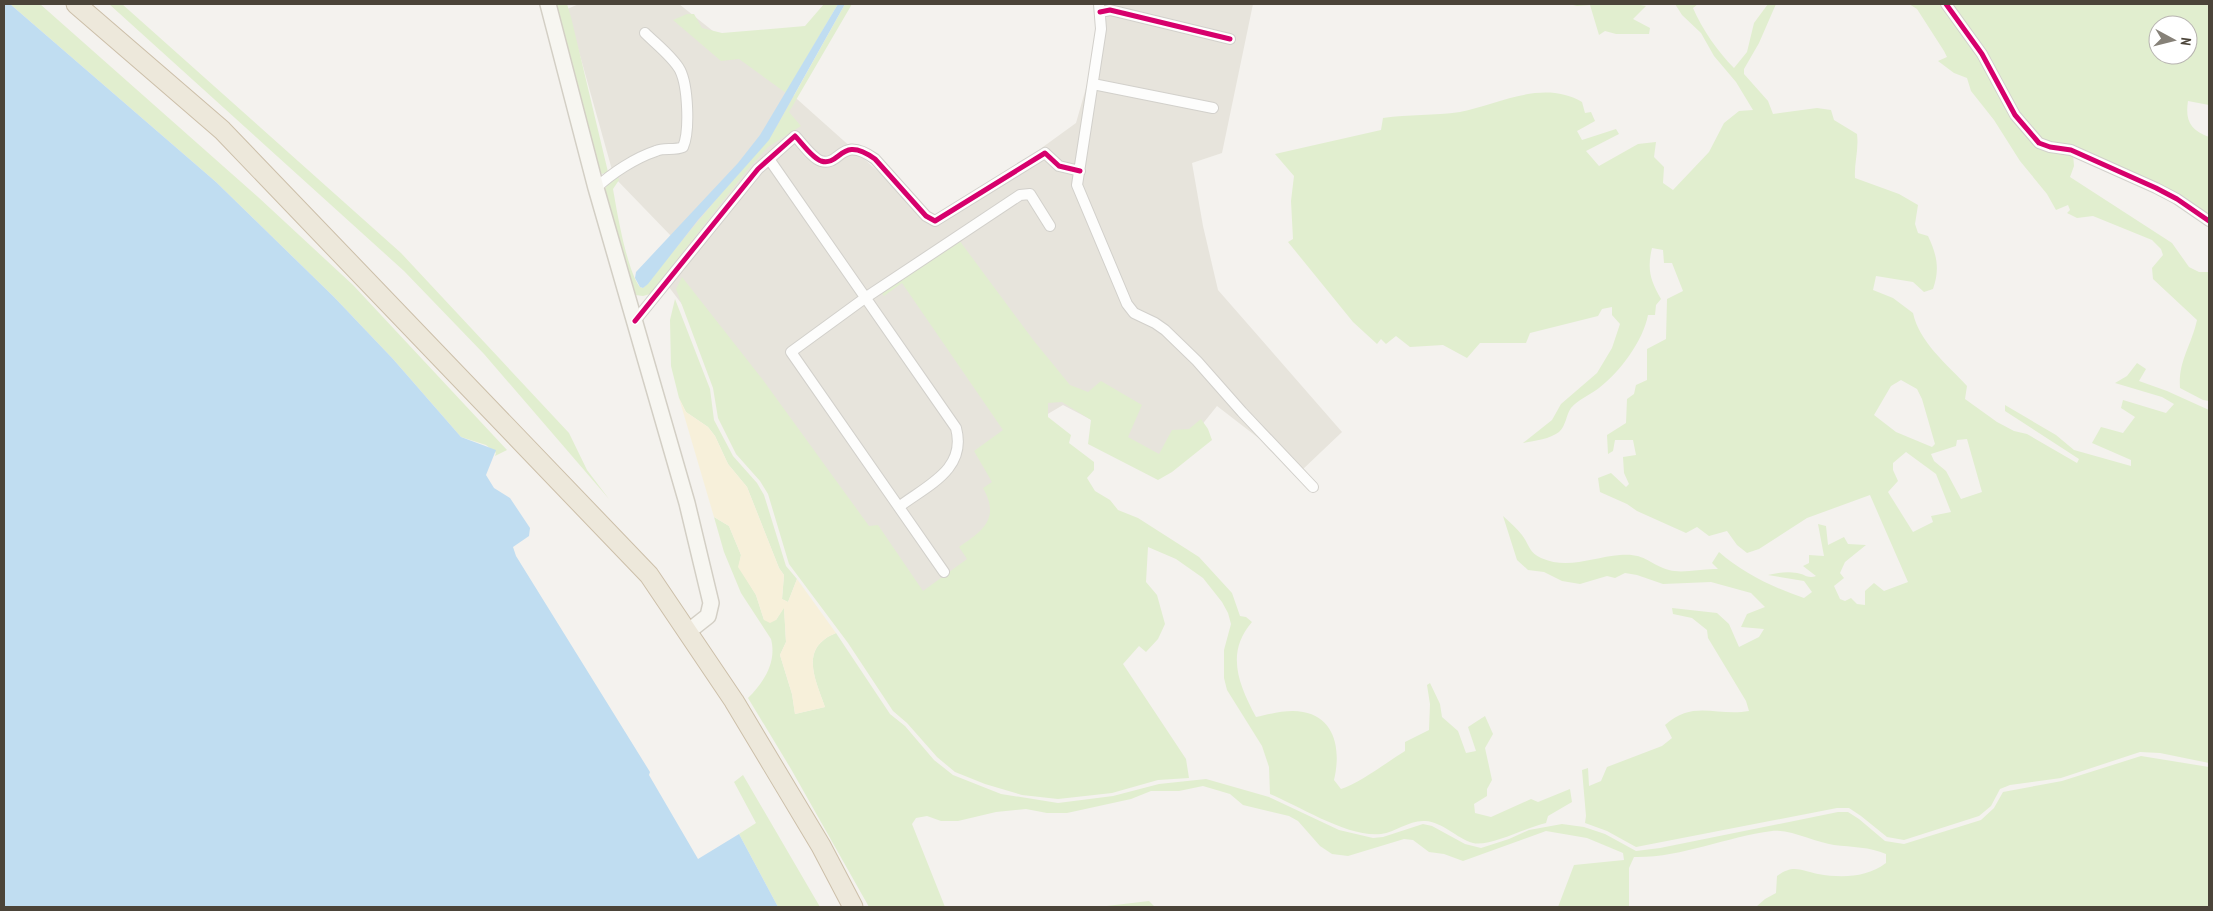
<svg xmlns="http://www.w3.org/2000/svg" width="2213" height="911" font-family="'PT Sans Narrow',sans-serif">
<style>
.residential{fill:#e7e4dc}
.green{fill:#e1eecf;fill-rule:evenodd}
.sand{fill:#f7f0da}
.water{fill:#c0ddf1}
.lines{fill:none;stroke-linecap:round;stroke-linejoin:round}
.street-casing{stroke:#d2d0cb;stroke-width:12}
.secondary-casing{stroke:#d3cfc5;stroke-width:18}
.highway-casing{stroke:#ccbfa9;stroke-width:21}
.street{stroke:#fdfdfc;stroke-width:10}
.secondary{stroke:#f7f6f1;stroke-width:15}
.highway{stroke:#ede8db;stroke-width:19}
.cycleway-casing{stroke:#fff;stroke-width:8}
.cycleway{stroke:#d6006c;stroke-width:5}
</style>
<rect width="100%" height="100%" fill="#f4f2ee"/>
<path class="residential" d="M579,4H679L788,91L937,224L1076,123L1110,4H1253L1222,153L1192,163L1203,226L1218,290L1342,432L1301,471L1217,406L1172,462L1063,405L997,444L1043,520L922,620L659,274L672,237L614,177L567,9Z"/>
<path class="green" d="M10,4H40L258,197L353,285L507,450L495,456L496,453L486,445L461,437L393,359L334,297L216,182Z
M109,4H122L401,253L569,433L587,470L609,499L484,354L404,271Z
M555,4H567L571,17L608,172L602,174L599,170Z
M824,4H838L786,93L739,59L721,61L673,20L687,14H694L702,28L722,33L805,26Z
M845,4H852L789,112L801,126L768,147L748,169L650,294L643,296L635,295L604,191L608,183L618,176L619,180L613,189C617,212 627,271 640,287L643,288L777,126Z
M1569,4H1635L1646,6L1633,19L1650,28L1649,34H1616L1605,31L1599,35L1590,5L1577,6Z
M1675,4H1698L1693,8C1702,29 1718,52 1734,68L1747,52L1754,23L1768,4H1776L1759,43L1744,69V74L1768,101L1773,114L1817,108L1831,110L1834,120L1857,134C1859,150 1854,163 1855,178L1899,194L1918,205L1915,224L1918,233L1928,236C1937,255 1940,269 1933,289L1924,292L1913,282L1876,276L1873,290L1893,298L1913,313C1919,342 1947,364 1967,386L1965,399L1997,422L2014,431L2027,434L2077,463L2079,459L2005,411V405L2056,435L2074,450L2131,466V460L2092,443L2101,427L2123,433L2135,417L2121,408L2123,400L2166,413L2174,404L2162,397L2115,383L2127,376L2137,363L2146,369L2139,381L2167,391L2209,410V763L2160,753L2140,752L2061,778L2010,785L2000,789L1991,806L1979,816L1904,840L1887,837L1861,816L1849,808H1837L1636,847L1607,831L1585,823L1586,816L1582,770L1588,768L1589,786L1601,781L1607,767L1662,746L1672,738L1665,725C1694,699 1717,717 1749,711L1746,701L1708,638L1707,630L1692,618L1673,614L1672,608L1717,613L1729,624L1739,647L1759,637L1764,629L1741,627L1747,614L1765,607L1751,593L1711,582L1663,584L1637,575L1625,573L1615,578L1607,576L1580,584L1562,581L1544,572L1528,570L1517,560L1503,516C1510,522 1517,529 1522,535C1529,544 1529,553 1541,558C1568,570 1593,557 1620,555C1646,553 1648,564 1669,570C1684,574 1702,568 1718,569L1712,563L1719,552C1743,573 1774,588 1804,598L1812,592L1804,581L1768,575C1778,573 1786,571 1797,573C1805,574 1807,579 1816,576L1803,566L1809,563V555L1824,556L1818,524L1826,526L1828,545L1844,537L1848,544L1866,545L1845,562L1840,573L1844,578L1834,586L1840,599L1845,601L1851,598L1857,604L1865,605V591L1874,583L1884,591L1908,582L1870,495L1807,518L1759,549L1747,553L1737,545L1727,531L1709,536L1697,527L1686,533L1637,511L1627,504L1600,492L1598,478L1611,473L1626,487L1629,484L1624,473L1623,457L1636,455L1633,440H1615L1613,451L1608,454L1607,435L1626,423L1627,399L1634,394L1636,385L1647,380V349L1666,339L1667,299L1683,291L1672,263H1664L1663,250L1652,248C1647,269 1650,280 1661,299L1656,305L1655,315H1648C1643,341 1620,372 1599,388C1590,395 1579,399 1571,408C1566,415 1566,426 1559,432C1550,439 1534,441 1523,443L1552,420L1561,404L1597,373L1612,348L1620,324L1612,315V307L1602,309L1598,316L1530,333L1526,343H1480L1467,358L1443,345L1410,347L1396,336L1386,344L1381,339L1377,344L1353,322L1288,242L1293,239L1291,201L1294,176L1275,154L1381,130L1383,118C1409,114 1434,116 1460,112C1499,104 1543,79 1582,102L1585,113L1591,112L1595,121L1577,131L1582,140L1616,129L1619,134L1586,151L1599,166L1638,144L1656,142L1654,157L1664,167L1663,183L1673,190L1709,152L1724,123L1739,111L1753,110L1736,82L1714,56L1701,33L1682,15ZM1901,380L1917,389L1922,399L1935,444L1932,447L1896,432L1874,415L1891,386ZM1967,439L1982,492L1961,499L1946,471L1934,461L1931,454L1956,446L1957,440ZM1906,452L1936,474L1951,512L1931,516L1933,522L1913,532L1888,492L1898,481L1893,470V463Z
M1909,4H1943L1957,20L2025,133L2073,153L2074,166L2070,177L2172,243L2189,267L2199,272H2209V401L2203,400L2180,388C2178,361 2191,347 2197,320L2153,279L2152,268L2163,255L2161,249L2152,240L2093,216L2077,218L2067,213L2070,210L2068,205L2056,210L2047,194L2020,161L1994,120L1971,91L1967,78L1954,73L1938,61L1947,57L1944,51L1917,9Z
M1948,4H2209V105L2188,101C2185,120 2190,130 2209,137V220L2191,206L2050,146L2031,133ZM2158,25H2188V55H2158Z
M959,240L1034,341L1070,385L1088,392L1101,381L1142,405L1128,437L1159,454L1172,430L1189,429L1201,419L1208,429L1212,440L1172,472L1158,480L1088,444L1091,420L1062,402L1048,403V417L1071,435L1069,443L1094,462V470L1087,478L1095,491L1110,500L1118,510L1138,518L1199,557L1232,593L1240,616L1246,617L1252,622C1225,653 1239,685 1256,717C1270,714 1288,709 1303,712C1336,718 1341,751 1334,780L1341,789C1358,784 1389,761 1405,751V742L1429,730L1430,704L1427,685L1430,683L1440,704L1442,717L1458,731L1466,753L1476,751L1468,727L1485,716L1493,734L1485,748L1492,780L1487,789V796L1474,804L1475,813L1491,817L1531,799L1538,802L1570,789L1572,802L1548,816L1546,823C1527,827 1490,847 1473,843C1456,838 1443,822 1425,821C1409,820 1396,832 1381,834C1349,838 1299,806 1270,794L1269,767L1262,746L1227,690L1224,678V650L1231,624L1228,613L1222,602L1203,578L1176,559L1148,547L1146,582L1157,595L1165,624L1158,639L1146,652L1139,646L1123,664L1186,759L1189,778L1158,780L1112,793L1058,799L1022,795L985,784L955,772L937,757L907,723L893,711L848,643L789,564L768,494L760,481L736,454L718,418L713,388L676,289L682,277L763,380L869,526L878,525L923,591L967,559L959,547C984,530 1000,518 983,488L992,482L974,451L1003,430L902,283L884,296L879,290Z
M675,299L710,389L714,420L733,456L757,483L764,495L786,566L797,579L788,602L782,599L784,575L779,568L747,487L728,464L715,436L708,427L686,412L679,398L671,366L670,320Z
M714,517L729,526L741,555L739,567L756,595L764,620H776L784,607L786,642L780,655L792,694L795,714L825,707C815,679 799,648 836,633L890,714L905,726L934,760L953,775L1001,794L1058,803L1113,796L1159,784L1206,779L1269,797L1339,830L1373,838L1383,837L1423,824L1432,826L1465,844L1481,848L1509,839L1529,830L1562,824L1584,827L1605,834L1636,851L1660,848L1838,812H1848L1859,819L1885,841L1904,844L1981,820L1994,808L2003,792L2062,781L2141,756L2209,767V907H1756L1765,899L1776,893L1777,876C1793,864 1800,870 1818,874C1841,878 1866,878 1886,863V854C1870,847 1852,847 1834,845C1817,843 1790,829 1772,831C1725,837 1681,858 1634,857L1629,868V907H1558L1574,865L1624,860L1623,853L1587,838L1546,831L1463,861L1444,854L1429,852L1413,840L1404,839L1348,856L1332,854L1320,846L1298,821L1289,816L1243,805L1230,794L1203,786L1179,791H1151L1131,799L1067,813H1047L1026,809L996,812L958,821H941L927,816L916,818L912,824L945,907H869L791,769L748,698C764,682 777,662 771,639L741,593L724,552Z
M743,775L820,907H778L739,834L756,823L734,782Z
M1149,901L1155,907H1098Z"/>
<path class="sand" d="M679,398L686,412L708,427L715,436L728,464L747,487L779,568L784,575L782,599L788,602L797,579L836,633C799,648 815,679 825,707L795,714L792,694L780,655L786,642L784,608L776,620L770,623L764,620L756,595L738,567L741,555L729,526L714,517Z"/>
<path class="water" d="M4,4H10L216,182L334,297L393,359L461,437L496,450L486,475L494,488L510,498L530,528L529,536L513,547L516,556L650,772L649,775L698,859L739,834L778,907H4Z
M838,4H845L769,140L698,220L648,284L643,288L640,287L635,278L636,272L738,163L760,135Z"/>
<g class="lines">
<defs>
<path id="street" d="M1099,4L1101,29L1077,185L1127,304L1134,313L1155,323L1165,330L1197,361L1242,412L1313,487
M1946,4L1982,54L2015,115L2039,143L2050,147L2071,150L2156,188L2177,199L2209,221
M1100,12L1110,10L1230,39
M1093,84L1213,108
M769,159L956,428C967,469 928,485 900,506
M596,188C612,173 635,158 656,151C664,147 674,151 683,147C690,131 688,86 680,70C673,57 656,44 645,33
M635,321L758,169L795,136C802,143 812,158 821,161C841,167 840,134 875,159L926,216L935,221L1045,153L1059,166L1080,171
M944,572L791,352L865,298L1020,195L1030,194L1050,226"/>
<path id="secondary" d="M548,4L596,188L687,503L711,603L708,616L689,631"/>
<path id="highway" d="M76,4L222,130L649,575L734,701L821,846L853,907"/>
</defs>
<use href="#street" class="street-casing"/>
<use href="#secondary" class="secondary-casing"/>
<use href="#highway" class="highway-casing"/>
<use href="#street" class="street"/>
<use href="#secondary" class="secondary"/>
<use href="#highway" class="highway"/>
<defs>
<path id="cycleway" d="M1946,4L1982,54L2015,115L2039,143L2050,147L2071,150L2156,188L2177,199L2209,221
M1100,12L1110,10L1230,39
M635,321L758,169L795,136C802,143 812,158 821,161C841,167 840,134 875,159L926,216L935,221L1045,153L1059,166L1080,171"/>
</defs>
<use href="#cycleway" class="cycleway-casing"/>
<use href="#cycleway" class="cycleway"/>
</g>
<rect width="2213" height="911" fill="none" stroke="#4b4439" stroke-width="10"/>
<g transform="translate(2173 40) rotate(97)"><circle r="24" fill="#ffffff" stroke="#b7b4b0"/>
<path d="M0-4L9 19L0 12L-9 19Z" fill="#868178"/>
<text y="-8" font-size="14" font-weight="bold" text-anchor="middle" fill="#4b4439">N</text>
</g>
</svg>
